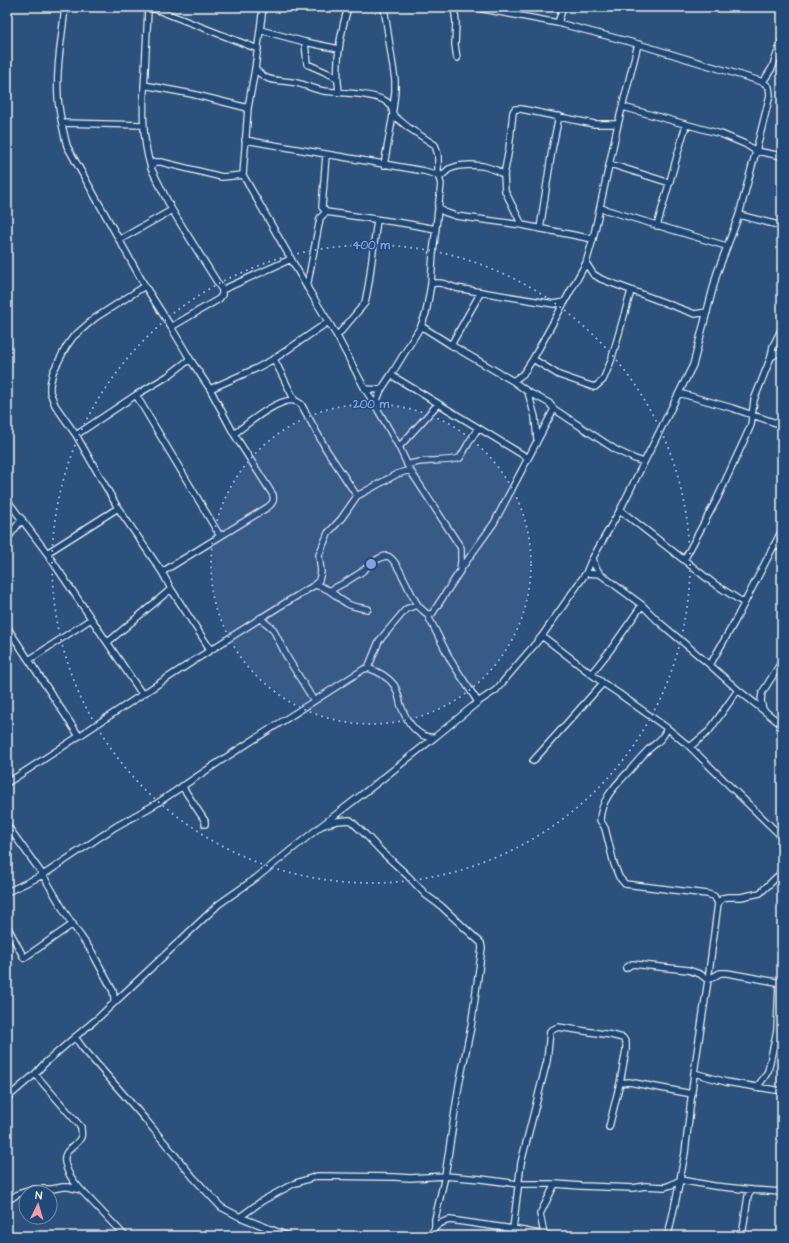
<svg xmlns="http://www.w3.org/2000/svg" width="789" height="1243" font-family="'Architects Daughter',sans-serif">
<style>
.lines{fill:none;stroke-linecap:round;stroke-linejoin:round}
.street-casing{stroke:#f4f1e8;stroke-width:8}
.street{stroke:#1f4a7a;stroke-width:5.5}
.ring{fill:none;stroke:#88a0e0;stroke-width:2;stroke-dasharray:2 4}
.centre{fill:#88a0e0;stroke:#1f4a7a;stroke-width:2}
.ring-label{font-size:12px;text-anchor:middle;font-weight:bold;fill:#88a0e0;stroke:#1f4a7a;stroke-width:3;stroke-linejoin:round;paint-order:stroke}
</style>
<rect width="100%" height="100%" fill="#2c517c"/>
<filter id="ink" filterUnits="userSpaceOnUse"><feTurbulence type="fractalNoise" baseFrequency=".025" numOctaves="2"/><feDisplacementMap in="SourceGraphic" scale="8" xChannelSelector="R" yChannelSelector="G"/><feConvolveMatrix kernelMatrix="1 2 1 2 8 2 1 2 1" color-interpolation-filters="sRGB"/></filter>
<g filter="url(#ink)">
<g class="lines">
<defs>
<path id="street" d="M65,7C62,37 56,67 58,97C59,114 63,130 67,146L145,286L171,327L190,359L210,389L234,434L273,495C274,501 273,503 268,507L162,572
M147,7L148,9C147,29 146,50 145,71C143,103 141,136 151,168L172,210L222,290V295L219,299L171,327
M150,7L258,49
M263,7L255,69L248,108L243,175L307,287L337,336L365,389L378,410L399,447L410,470L461,548V561L460,571L432,614H427C424,611 420,609 418,605C411,597 397,557 387,556C378,556 367,568 360,573C351,579 341,585 331,590
M384,7L395,80V92L393,109
M454,7L456,22L455,45L457,58
M472,7L558,23L638,44L763,82L769,87L770,95L756,151L739,215L717,273L693,365L620,510L591,561L586,573
M558,23L563,7
M260,30L305,42L339,49
M305,42L307,64L332,75L337,79
M255,69C269,83 274,79 291,82C302,83 312,89 324,91C339,93 375,93 387,102C391,105 393,110 393,115L384,165
M763,82L772,68L782,40
M144,85L192,94L248,108
M339,92C335,64 340,34 348,7
M623,107L721,134L745,144L756,151L782,156
M393,115L409,128L435,145L438,155V175
M62,123L143,125
M245,140L424,171L438,175L441,184L433,253L431,284L426,313L421,326L391,375L381,390L377,400L378,408
M326,155L322,207L326,212L402,223L436,229
M610,164L670,183
M151,168L154,162H161L222,177L243,175
M504,175L509,149L513,112L515,109H521L594,124H618
M439,178L449,169L458,166L470,165L483,166L496,170L504,175L505,191L522,225
M438,206L444,212L456,216L522,225L593,239
M600,208L726,246
M739,215L782,226
M657,226L686,125
M540,229L552,150L559,116
M119,240L172,210
M586,263L593,274L601,279L695,314L707,312
M431,284C440,281 447,285 456,288L554,304L565,302
M145,286L95,318L73,337L66,347L53,372L50,385V392L55,405L76,435L118,508L162,572L171,589L210,649
M307,287L319,224L320,218L326,212
M222,290L291,259
M421,326L451,345L513,381L528,392L549,403L554,409L616,450L635,459L644,462
M337,336L365,303L369,282L377,220
M451,345L481,292
M771,357L778,353H782
M274,359L295,401
M533,359L559,375L591,386L595,387L603,380L611,361L631,291
M391,375L528,458
M513,381L523,374L533,359L586,263L593,239L618,124L638,44
M210,389L255,369L274,359L328,322
M365,389L381,390
M528,392L535,417L537,439
M679,393L732,408L782,425
M136,395L220,536
M234,434C246,425 280,396 295,401C297,401 299,403 301,404L326,449L357,496
M76,435L136,395L168,376L190,359
M399,447L438,404
M407,465C424,458 443,463 460,458L468,444L478,428
M7,500L47,553L142,694
M620,510L684,560
M7,539L22,519
M774,545L782,548
M47,553L118,508
M593,558L595,566L600,574
M461,569L494,523L554,409
M315,585C332,589 333,595 346,603C352,607 361,608 368,609
M744,603L713,583L684,560L717,499L747,434L751,425L754,400L771,357L773,346L782,328
M427,614L451,661L478,702
M260,618L273,629L287,657L314,701
M7,627L79,736
M542,636L603,683L618,693L667,728L690,747L782,837
M108,642L171,589
M29,660L91,619
M710,665L734,623L782,530
M368,668C377,671 388,677 394,685C398,691 399,699 401,706C406,720 418,740 435,737L478,702L496,690L542,636L586,573L600,574L642,605L659,622L710,665L738,690L782,725
M591,674L611,649L642,605
M763,710L761,701L762,693L782,661
M667,728C664,738 656,743 649,749C642,756 636,763 630,770C616,785 601,799 600,820L605,828L614,864L619,877L625,884L707,894L714,896L718,903L708,980L694,1073L685,1153L678,1190L668,1236
M690,747L709,731L738,690
M533,761L603,683
M7,783C110,717 210,647 315,585L319,580L321,572L319,555L328,533L341,519L357,496L397,474L410,470
M182,786L205,821V824
M7,825L43,875L70,921L92,952L113,991L114,997V1003
M321,826L337,821L350,820L367,836L381,851L408,876L426,895L441,906L481,943L482,948L471,1027L459,1085L445,1176L435,1219V1227
M7,892L43,875L115,827L156,804L225,758L364,669L368,668L379,641L406,609L417,605
M718,903L723,898L728,897H741L760,893L782,872
M7,926L24,958L73,924
M626,968L632,964L688,970L700,974L708,980L720,973H727L782,983
M75,1037L99,1017L219,904L256,878L321,826L377,783L435,737
M694,1073L726,1082L782,1091
M35,1074L81,1127C81,1131 82,1134 81,1137C76,1149 60,1149 66,1166C68,1175 75,1183 81,1190
M620,1083L629,1082L692,1094
M756,1088L764,1078L768,1071L777,1030L779,983
M7,1098L35,1074L44,1064L75,1037L82,1047L145,1119L193,1177L221,1207L240,1217L288,1236
M7,1201L18,1194L34,1189H52L63,1187H69L81,1190L125,1236
M240,1217L262,1201L293,1184L317,1176L395,1177L410,1178L445,1176L481,1179L518,1184H555L581,1186L633,1188L645,1186L665,1187L671,1185L680,1180L714,1186L752,1190L782,1192
M513,1229L521,1163L547,1061L550,1031L558,1027L611,1035L623,1038L626,1043V1050L620,1083L609,1127
M544,1234L540,1214L555,1184
M431,1236C434,1226 440,1222 450,1220L513,1229L550,1236
M742,1236L748,1196L752,1190"/>
</defs>
<use href="#street" class="street-casing"/>
<use href="#street" class="street"/>
</g>
</g>
<circle cx="371" cy="564" r="160" fill="#88a0e0" fill-opacity=".12"/>
<g class="ring">
<circle cx="371" cy="564" r="160"/>
<circle cx="371" cy="564" r="319"/>
</g>
<circle cx="371" cy="564" r="6" class="centre"/>
<g class="ring-label">
<text x="371" y="249">400 m</text>
<text x="371" y="408">200 m</text>
</g>
<rect width="789" height="1243" fill="none" stroke="#1f4a7a" stroke-width="24"/>
<rect x="12" y="12" width="765" height="1219" fill="none" stroke="#f4f1e8" stroke-width="1.5" filter="url(#ink)"/>
<g transform="translate(38 1205) rotate(5)"><circle r="19" fill="#1f4a7a" stroke="#748da6"/>
<path d="M0-3L7 15L0 10L-7 15Z" fill="#ff9aa2"/>
<text y="-6" font-size="11" font-weight="bold" text-anchor="middle" fill="#f4f1e8">N</text>
</g>
</svg>
